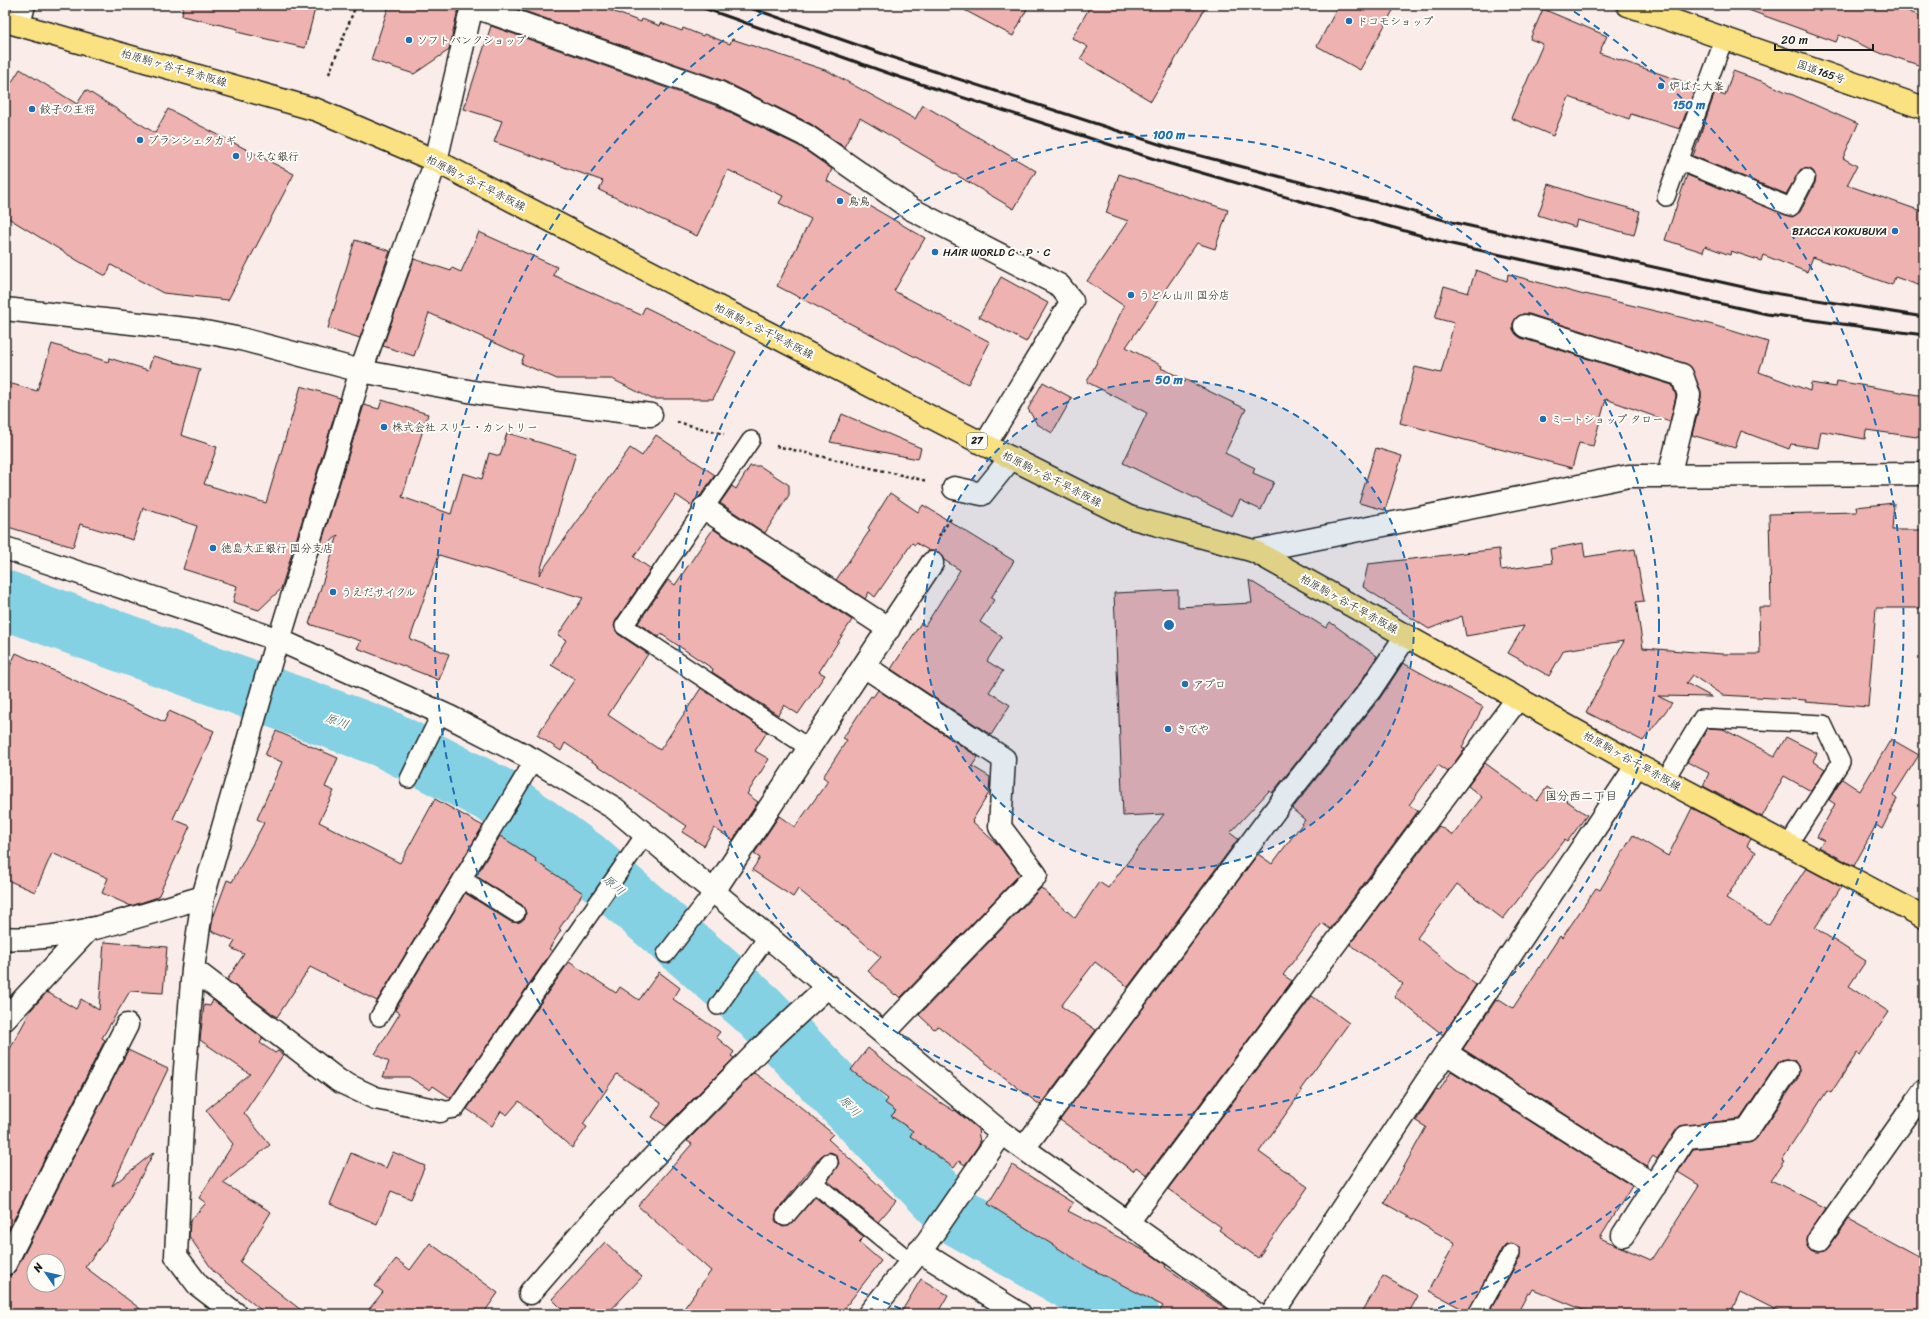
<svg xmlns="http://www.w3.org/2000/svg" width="1929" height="1319" font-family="Sriracha,'Klee One',sans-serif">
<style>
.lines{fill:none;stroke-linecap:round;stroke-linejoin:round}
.river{stroke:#84d1e3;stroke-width:59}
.building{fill:#eeb2b1;stroke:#1c1c1c;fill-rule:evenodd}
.service-casing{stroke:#1c1c1c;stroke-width:20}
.minor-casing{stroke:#1c1c1c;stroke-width:25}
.primary-casing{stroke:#1c1c1c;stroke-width:25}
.trunk-casing{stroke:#1c1c1c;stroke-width:25}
.path{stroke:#1c1c1c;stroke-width:2.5;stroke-dasharray:3 3;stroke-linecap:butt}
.service{stroke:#fdfcf7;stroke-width:17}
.minor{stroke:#fdfcf7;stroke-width:22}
.primary{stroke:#fae181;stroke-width:22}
.trunk{stroke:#fae181;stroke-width:22}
.rail{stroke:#1c1c1c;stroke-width:3}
.ring{fill:none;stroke:#1f6fb2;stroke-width:2;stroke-dasharray:7 5}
.poi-dot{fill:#1f6fb2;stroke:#fdfcf7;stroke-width:1.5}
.labels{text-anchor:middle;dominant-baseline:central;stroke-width:4;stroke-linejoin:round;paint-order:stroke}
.shield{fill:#fdfcf7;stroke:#605f5e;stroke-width:1}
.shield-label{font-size:10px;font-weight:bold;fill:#1c1c1c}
.poi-label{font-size:11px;fill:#1c1c1c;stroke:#fdfcf7;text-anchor:start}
.street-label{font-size:11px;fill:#1c1c1c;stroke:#fdfcf7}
.water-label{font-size:12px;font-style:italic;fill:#405b62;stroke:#fdfcf7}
.neighbourhood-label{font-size:12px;fill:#1c1c1c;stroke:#fdfcf7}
.centre{fill:#1f6fb2;stroke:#fdfcf7;stroke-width:2}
.ring-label{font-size:12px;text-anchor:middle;font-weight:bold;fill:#1f6fb2;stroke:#fdfcf7;stroke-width:4;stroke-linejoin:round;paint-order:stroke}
</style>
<rect width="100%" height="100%" fill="#faede9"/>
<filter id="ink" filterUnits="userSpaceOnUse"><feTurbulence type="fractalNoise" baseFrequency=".025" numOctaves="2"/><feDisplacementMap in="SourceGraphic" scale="8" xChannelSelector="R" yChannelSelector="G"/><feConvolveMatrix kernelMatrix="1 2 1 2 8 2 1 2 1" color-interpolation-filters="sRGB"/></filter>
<g filter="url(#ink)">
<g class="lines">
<path class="river" d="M5,600L384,738L495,795L585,860L758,1010L957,1216L1130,1314"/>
</g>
<path class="building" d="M183,5H316L305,48L237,32L238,29L182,16Z
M389,5H459L449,50L414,74L371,60Z
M507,5H596L641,22L642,19L660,26L661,23L682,31L683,28L703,36L704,34L730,44L732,39L828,71L915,119L923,105L1036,171L1014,209L860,118L844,147L811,124L724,81Z
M955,5H1029L1013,36Z
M1091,5H1207L1151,101L1080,59L1088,47L1072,38Z
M1339,5H1396L1360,70L1317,46Z
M1744,5H1894L1924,18V67L1886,54L1885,55L1839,35L1836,42L1743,8Z
M1543,9L1607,36L1599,53L1696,86L1680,129L1631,114L1629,119L1569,97L1553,136L1511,118L1543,44L1530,39Z
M491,26L715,105L799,146L832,169L827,181L925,238L894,291L990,342L968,384L777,286L811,219L779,203L783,196L728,170L697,236L599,190L603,181L494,142L502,121L464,109Z
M20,69L77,104L86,90L155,133L168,109L294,174L228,300L163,293L111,265L106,276L80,262L5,216V93Z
M1733,71L1764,82L1858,124L1843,158L1857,166L1847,185L1924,212V287L1895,277L1892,285L1813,257L1807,272L1763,255L1761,261L1731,251L1730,255L1705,246L1703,252L1665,240L1687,175L1792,217L1800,212L1815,183L1816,177L1814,172L1810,169H1801L1786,194L1693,156L1715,92L1725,96Z
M1119,174L1228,210L1215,249L1197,243L1126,347L1162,366L1161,368L1246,409L1225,453L1255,468L1253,473L1274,482L1261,510L1240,500L1232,516L1123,463L1147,413L1087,382L1124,306L1087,281L1128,221L1106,213Z
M1549,184L1584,196L1640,211L1634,235L1577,220L1575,227L1538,215Z
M479,232L557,267L553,275L641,315L645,307L736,352L713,399H652L612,379H557L521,363L524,356L429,313L414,356L383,346L414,259L451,271L452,268L461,272Z
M355,240L390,251L360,338L328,328Z
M1476,270L1507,281L1508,274L1584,295L1585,294L1713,325L1768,342L1759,372L1810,391L1811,383L1836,387L1837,381L1924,396V438L1866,430L1865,439L1821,431L1818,448L1791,444L1789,449L1741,431L1735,448L1692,435L1701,398V391L1690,366L1529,314H1523L1517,317L1513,323V329L1516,334L1521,338L1672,385L1676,396L1670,422L1606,399L1593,446L1579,443L1572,468L1400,423L1415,367L1441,373L1454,323L1435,318L1444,286L1468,293Z
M1001,277L1048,303L1026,342L979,317Z
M52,344L108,362L109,358L148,370L153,356L200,369L181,435L217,447L204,484L266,503L301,386L340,398L281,589L259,610L233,602L237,586L183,569L197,526L143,508L133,540L80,524L73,547L5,526V382L37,391Z
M1043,382L1072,398L1052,433L1037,424L1028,409Z
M382,400L428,414L402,497L451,514L463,473L482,479L489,453L500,456L507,433L576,453L539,575L630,448L642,456L656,435L715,475L700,496L694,501L692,506L676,495L634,557L651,569L616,620L614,626L618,634L648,654L608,715L660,750L701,688L767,732L755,751L769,759L747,794L758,802L733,840L714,828L704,846L682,832L687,826L565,743L561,751L537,735L575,679L551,665L566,640L558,635L583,598L439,555L410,639L449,654L439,680L357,648L361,641L309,624L338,535L318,554L364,405L379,409Z
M842,414L921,448L918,459L830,442Z
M1376,448L1402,456L1385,510L1359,503Z
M750,466H760L789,485V495L765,533L720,503L732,486L736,489Z
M890,493L918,512L923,505L1014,561L991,598L994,600L980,622L1002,637L987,661L1003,671L989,692L1010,705L991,735L891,669L921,623L925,626L960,570L944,560L939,552L930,551L916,543L915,545L912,543L875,597L869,592L865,599L836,580L870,530L868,528Z
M1894,503L1892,530H1924V608H1876L1868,707L1805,702L1806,700L1722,695L1692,675L1686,683L1712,697L1658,696L1672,703L1643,741L1586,712L1624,641L1564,650L1549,676L1508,653L1524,626L1466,636L1462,616L1429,629L1363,587L1368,564L1499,549L1501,570L1552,563L1550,549L1583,543L1585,557L1635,549L1644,601L1636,602L1643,648L1722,654H1760L1759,607H1771L1769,514L1857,512L1856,507Z
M713,529L852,620L819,672L825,675L798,714L784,705L778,715L712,672L713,669L661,634L659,637L638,623L668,580L675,585Z
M1249,580L1326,628L1330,622L1377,656L1360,683L1272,793L1269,791L1230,833L1238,839L1128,987L1095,962L1061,1006L1096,1030L1040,1105L938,1026L934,1029L919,1015L1041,888L1075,918L1099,882L1108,888L1164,814L1123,816L1114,593L1178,590V607L1252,603Z
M16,653L164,722L169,711L214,731L173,819L190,826L158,897L131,906L102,893L108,878L52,853L35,892L5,879V677Z
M1403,663L1483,707L1462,747L1465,748L1448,772L1438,765L1409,805L1418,811L1330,929L1322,923L1283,975L1292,981L1147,1175L1136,1167L1133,1171L1060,1120L1258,854L1272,864L1305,820L1292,809L1380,698Z
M878,690L978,757L972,766L990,777L989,793L972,821L998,845L1020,874L900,998L896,994L895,995L868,971L881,957L798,889L793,897L752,870L760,858L754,854L779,816L795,827L828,781L823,777L847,740L843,738L871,696L873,697Z
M1708,728L1723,729L1775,756L1786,737L1817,753L1813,761L1825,769L1811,791L1784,776L1762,817L1703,786L1709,773L1687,762Z
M276,731L338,758L325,787L334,791L319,822L400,863L435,799L483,826L377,1001L310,967L277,1017L227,980L244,954L231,948L235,941L211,931L213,918L227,880L232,882L264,823L257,819L282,762L265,755Z
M1891,739L1919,755L1893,796L1897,799L1882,829L1876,825L1854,866L1819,847L1824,841L1817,837L1835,804L1829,800L1842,779L1860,791Z
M1485,763L1537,801L1547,787L1587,815L1567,842L1564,840L1503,919L1457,884L1417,938L1476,985L1443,1035L1394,996L1403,984L1350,944L1439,826L1453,835L1482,797L1468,786Z
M1692,808L1751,839L1747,846L1756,852L1726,898L1769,925L1806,868L1841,887L1815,928L1866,961L1849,986L1889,1012L1860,1055L1857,1053L1831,1093L1827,1091L1782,1160L1784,1161L1771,1180L1826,1208L1806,1239L1807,1246L1811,1251L1816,1253L1823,1252L1828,1248L1849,1219L1924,1260V1314H1783L1740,1292L1730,1314H1593L1533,1289L1530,1294L1528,1293L1517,1314H1488L1520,1258L1519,1248L1511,1243L1506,1244L1502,1248L1468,1312L1429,1291L1455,1243L1384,1203L1426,1127L1416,1121L1436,1090L1439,1091L1451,1071L1632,1186L1600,1238L1651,1260L1699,1185L1678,1172L1693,1149L1748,1143L1757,1138L1798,1078L1799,1072L1798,1066L1794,1060L1787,1059L1781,1060L1777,1064L1740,1119L1680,1126L1657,1159L1653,1156L1646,1166L1463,1049L1496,1000L1498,1002L1499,999L1513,1008L1560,936L1562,938L1596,888L1600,890L1633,835L1668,856Z
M500,836L536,859L535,861L583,893L559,929L561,930L549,949L552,951L451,1098L433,1086L430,1090L409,1077H383L389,1062L375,1054L400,1013L395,1010L465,893L511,922H520L525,918L526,913L522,905L476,876Z
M104,942L167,947L163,993L130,991L102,1038L105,1040L5,1237V1058L31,1010L47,992L76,1009L81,999L99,1010Z
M569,962L616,993L620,987L639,1000L659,972L680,988L673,999L720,1032L716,1037L734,1052L731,1056L734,1058L666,1126L652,1117L661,1103L617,1074L583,1124L587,1127L572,1148L519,1101L507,1115L501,1111L492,1126L467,1109Z
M1312,996L1349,1023L1300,1090L1302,1091L1259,1152L1308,1187L1258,1258L1219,1230L1221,1227L1168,1189Z
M213,1000L263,1038L260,1043L275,1053L278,1051L283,1055L244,1113L270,1145L223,1183L271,1212L240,1262L306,1314H266L214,1272L189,1236L190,1221L206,1203L199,1198L233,1144L206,1110L250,1074L200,1040L204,1005L210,1006Z
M868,1048L903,1076L935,1099L954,1111L955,1110L978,1129L980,1143L965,1165L959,1161L954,1168L910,1136L913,1131L891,1116L896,1111L885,1103L888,1099L851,1070Z
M128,1050L168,1069L112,1186L154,1152L111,1233L85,1267L147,1314H5V1276L11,1275L16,1270ZM34,1261H58V1285H34Z
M754,1073L792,1100L833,1134L828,1139L896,1201L878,1222L828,1181L839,1163L835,1154L830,1152L821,1156L777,1211L775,1220L778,1224L783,1227L789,1226L815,1197L864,1237L859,1242L881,1261L840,1314H680L711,1271L638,1206L692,1144L687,1141Z
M393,1152L425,1166L411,1199L391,1191L377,1224L330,1204L351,1153L386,1168Z
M1012,1165L1073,1203L1068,1211L1149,1253L1166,1265L1165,1267L1234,1314H1158L1163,1306L1088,1267L988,1204Z
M605,1242L642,1277L607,1314H567L552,1299Z
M430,1243L498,1293L483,1314H365L383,1292L375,1286L396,1259L410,1270Z
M1383,1276L1418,1296L1408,1314H1361Z
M921,1279L948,1295L937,1314H900Z"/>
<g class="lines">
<defs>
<path id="service" d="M1679,161L1791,207L1806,178
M1666,197L1724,39
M751,440L624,626L809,748
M409,779L441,713
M1665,780L1702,718L1823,724L1841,762L1788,845
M462,879L516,913
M666,954L714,891
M718,1006L768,936
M379,1017L534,760
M440,1111L455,1109L646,833
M814,1183L911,1262
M785,1217L814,1183L829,1162
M1477,1314L1511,1253"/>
<path id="minor" d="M19,24L24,5
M5,309L195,330L241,339L361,371L479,393L651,415
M1525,326L1682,375L1689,395L1669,476
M954,488L982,494L1011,458
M704,508L889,629
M5,548L279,640L450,717L534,760L614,808L1002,1133L1256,1314
M1254,551L1629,476L1924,474
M864,666L1004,759L1000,827L1036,875L884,1033
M714,891L932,563
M5,938C65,943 144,914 203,897
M193,969L339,1081L375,1098L440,1111
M5,1019L89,929
M1446,1053L1655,1186
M1024,1148L1282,801L1370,690L1406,636
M1128,1222L1518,698
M1623,1235L1686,1137L1747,1131L1787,1071
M1818,1241L1924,1091
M919,1251L1020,1314
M5,1264L127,1025
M530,1293L607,1204L761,1048L828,986
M236,1314L198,1285L176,1256L184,1081L193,969L203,897L274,650L279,640L361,371L436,161L472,6L720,93L805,135L911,209L1059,285L1072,301L985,445
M869,1314L927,1242L1002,1133
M1272,1314L1637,765"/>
<path id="primary" d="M5,21L317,110L436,161L985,445L1129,517L1254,551L1637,765L1924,917"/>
<path id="trunk" d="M1628,5L1924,108"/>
</defs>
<use href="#service" class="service-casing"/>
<use href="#minor" class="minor-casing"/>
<use href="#primary" class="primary-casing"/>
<use href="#trunk" class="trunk-casing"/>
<path class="path" d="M329,74L356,5
M677,422L724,434
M776,446L927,481
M939,536L952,517"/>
<use href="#service" class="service"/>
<use href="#minor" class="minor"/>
<use href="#primary" class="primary"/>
<use href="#trunk" class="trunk"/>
<path class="rail" d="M695,5L899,77L1167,163L1447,243L1767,314L1924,335
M742,5L909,63L1171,148L1452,222L1761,291L1924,317"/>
</g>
</g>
<circle cx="1169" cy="625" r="245" fill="#1f6fb2" fill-opacity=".12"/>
<g class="ring">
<circle cx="1169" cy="625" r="245"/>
<circle cx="1169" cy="625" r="490"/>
<path d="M912 1313A735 735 0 0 1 774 5M1564 5A735 735 0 0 1 1426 1313"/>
</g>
<g class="poi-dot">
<circle cx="1349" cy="21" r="4"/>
<circle cx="409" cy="40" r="4"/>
<circle cx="1661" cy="86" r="4"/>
<circle cx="32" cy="109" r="4"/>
<circle cx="140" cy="140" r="4"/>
<circle cx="236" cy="156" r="4"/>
<circle cx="840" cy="201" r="4"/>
<circle cx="1895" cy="231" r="4"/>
<circle cx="935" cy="252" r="4"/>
<circle cx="1131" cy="295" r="4"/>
<circle cx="1543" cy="419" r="4"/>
<circle cx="384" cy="427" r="4"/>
<circle cx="213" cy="548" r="4"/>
<circle cx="333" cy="592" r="4"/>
<circle cx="1185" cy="684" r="4"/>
<circle cx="1168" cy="729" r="4"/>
</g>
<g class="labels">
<rect class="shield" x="967" y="433" width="20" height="16" rx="3"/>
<g class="shield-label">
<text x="977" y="441">27</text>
</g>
<g class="poi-label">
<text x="1357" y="21">ドコモショップ</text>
<text x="417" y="40">ソフトバンクショップ</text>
<text x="1669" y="86">炉ばた大峯</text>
<text x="40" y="109">餃子の王将</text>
<text x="148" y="140">ブランシェタカギ</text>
<text x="244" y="156">りそな銀行</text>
<text x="848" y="201">鳥鳥</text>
<text x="1887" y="231" text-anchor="end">BIACCA KOKUBUYA</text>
<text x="943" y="252">HAIR WORLD C・P・C</text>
<text x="1139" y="295">うどん山川 国分店</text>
<text x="1551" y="419">ミートショップ タロー</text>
<text x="392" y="427">株式会社 スリー・カントリー</text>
<text x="221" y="548">徳島大正銀行 国分支店</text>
<text x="341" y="592">うえだサイクル</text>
<text x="1193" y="684">アプロ</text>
<text x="1176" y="729">きてや</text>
</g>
<g class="street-label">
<text transform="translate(174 68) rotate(16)">柏原駒ヶ谷千早赤阪線</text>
<text transform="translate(1821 72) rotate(19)">国道165号</text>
<text transform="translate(476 183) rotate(27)">柏原駒ヶ谷千早赤阪線</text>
<text transform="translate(764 331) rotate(27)">柏原駒ヶ谷千早赤阪線</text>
<text transform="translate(1052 479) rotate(27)">柏原駒ヶ谷千早赤阪線</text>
<text transform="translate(1349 604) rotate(29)">柏原駒ヶ谷千早赤阪線</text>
<text transform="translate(1632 761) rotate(29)">柏原駒ヶ谷千早赤阪線</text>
</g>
<g class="water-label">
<text transform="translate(337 721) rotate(20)">原川</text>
<text transform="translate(614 885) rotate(41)">原川</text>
<text transform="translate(850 1106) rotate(46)">原川</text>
</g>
<g class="neighbourhood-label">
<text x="1581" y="796">国分西二丁目</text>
</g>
</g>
<circle cx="1169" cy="625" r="6" class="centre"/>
<g class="ring-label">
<text x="1689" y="109">150 m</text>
<text x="1169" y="139">100 m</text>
<text x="1169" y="384">50 m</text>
</g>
<rect width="1929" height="1319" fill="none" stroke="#fdfcf7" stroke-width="20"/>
<rect x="10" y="10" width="1909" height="1299" fill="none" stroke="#1c1c1c" stroke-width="1.5" filter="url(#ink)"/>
<g transform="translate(46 1273) rotate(304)"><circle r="19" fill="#fdfcf7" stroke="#a3a29f"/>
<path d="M0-3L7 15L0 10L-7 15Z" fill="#1f6fb2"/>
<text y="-6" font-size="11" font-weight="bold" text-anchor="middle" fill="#1c1c1c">N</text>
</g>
<path d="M1775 44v6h98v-6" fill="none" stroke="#1c1c1c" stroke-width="2"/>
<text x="1781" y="44" font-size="12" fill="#1c1c1c" stroke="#fdfcf7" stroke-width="3" paint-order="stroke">20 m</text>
</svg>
